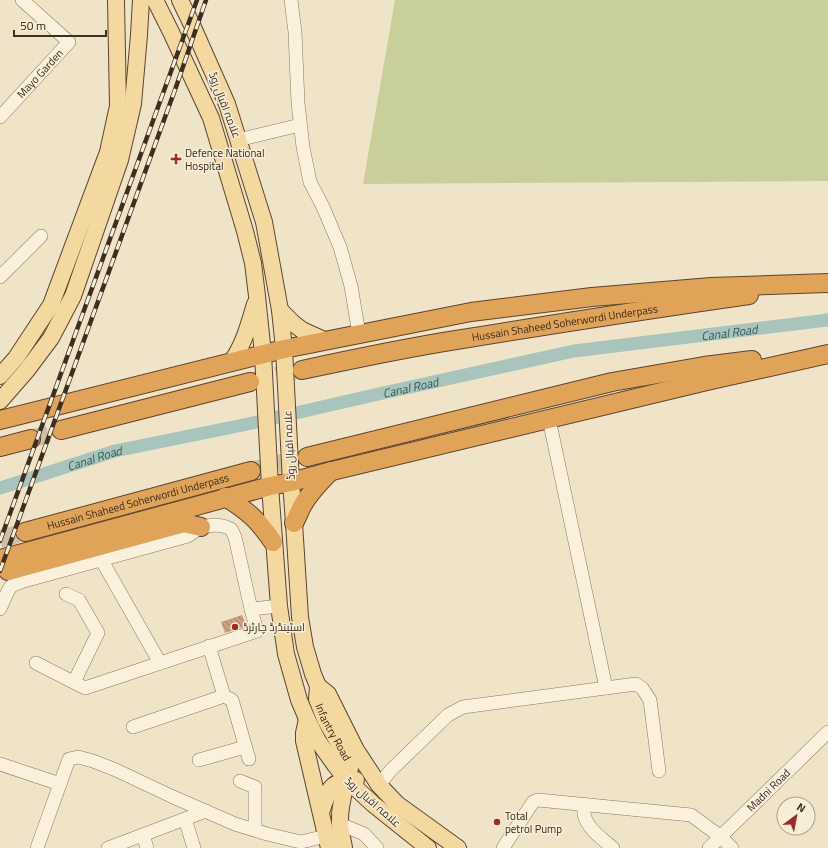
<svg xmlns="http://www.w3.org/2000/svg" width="828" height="848" font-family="Georgia,Cairo,serif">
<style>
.green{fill:#c9cf9b}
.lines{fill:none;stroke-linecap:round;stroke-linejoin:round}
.canal{stroke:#a9c4bc;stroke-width:13}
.building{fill:url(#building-back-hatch)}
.highway-tunnel{stroke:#ccc0a6;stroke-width:18;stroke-dasharray:18 9;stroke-linecap:butt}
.minor-casing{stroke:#8d765c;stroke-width:14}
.major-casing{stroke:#5b4430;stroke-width:18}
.highway-casing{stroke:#5b4430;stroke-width:20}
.minor{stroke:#faf1dc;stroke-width:13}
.major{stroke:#f3d9a0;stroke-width:16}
.highway{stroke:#e0a458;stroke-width:18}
.rail-casing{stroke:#3d2e20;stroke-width:4.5}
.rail{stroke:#f7eed8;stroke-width:3;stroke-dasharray:9;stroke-linecap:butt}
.poi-dot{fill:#9e2a2b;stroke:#f7eed8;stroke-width:1.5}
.labels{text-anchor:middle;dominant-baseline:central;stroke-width:3;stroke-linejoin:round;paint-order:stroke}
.street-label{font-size:11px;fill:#3d2e20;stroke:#f7eed8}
.poi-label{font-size:11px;fill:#3d2e20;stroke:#f7eed8;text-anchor:start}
.water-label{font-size:12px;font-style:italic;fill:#2f5d5a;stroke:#f7eed8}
</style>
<defs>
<pattern id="building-back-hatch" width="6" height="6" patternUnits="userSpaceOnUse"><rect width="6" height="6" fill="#cf9f7d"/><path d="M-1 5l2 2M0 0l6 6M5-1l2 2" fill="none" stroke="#a98266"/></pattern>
</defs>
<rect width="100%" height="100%" fill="#f0e4c8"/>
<path class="green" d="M395,0H828V181L363,184Z"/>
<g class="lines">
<path class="canal" id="s1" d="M0,488L115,451L248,424L374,395L574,351L828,320"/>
</g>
<path class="building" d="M242,615L247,626L225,633L221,622Z"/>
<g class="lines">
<path class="highway-tunnel" d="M250,382L301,370
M31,439L61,430
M251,471L305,457
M0,539L25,532"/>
<defs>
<g id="minor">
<path d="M291,0L295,32L298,103L303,147L310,182L323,207L340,247L351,286L359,334"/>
<path id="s2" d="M0,117L69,42L22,0"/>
<path d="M238,140L300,125"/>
<path d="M0,277L41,236"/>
<path d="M549,419L606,688"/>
<path d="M101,559L160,663"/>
<path d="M66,594L79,600L98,633L74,682"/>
<path d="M0,609L7,593L11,586L24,581L188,536L201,527L214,525L223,526L231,529L235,537L251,609L257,631L85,688L36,663"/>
<path d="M251,609L279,606"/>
<path d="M209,646L224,696L232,700L249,759"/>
<path d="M133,727L224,696"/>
<path d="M199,760L245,747"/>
<path d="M0,764L60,784"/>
<path d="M240,781L255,787V830"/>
<path d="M379,785L391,770L448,715L463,707L636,684L642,688L650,700L659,771"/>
<path d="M584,804C584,807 584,811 584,814C587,829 603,839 613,848"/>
<path d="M185,819L194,848"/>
<path d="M340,824L364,834L377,848"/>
<path d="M143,835L147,848"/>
<path d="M37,848L69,759L78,757L93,761L116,770L173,797L235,824L267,834L301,842L326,836"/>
<path d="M108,848L206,811"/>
<path d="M503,848L533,802L538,800L691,815L721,837L732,848"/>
<path id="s3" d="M709,848L828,732"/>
</g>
<g id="major">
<path d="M155,0L171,32L211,118L245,231L253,263L257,296L263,354L270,486L279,606L286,654L299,700L307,719L318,741L335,765L347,780L373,804L428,848"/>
<path d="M180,0L192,25L227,104L264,222L280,310L284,349L291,482L294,523L300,617L305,647L313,674L318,686L328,694L356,750L379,785L397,804L458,848"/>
<path d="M280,310L294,324L302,330L324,340"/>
<path d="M232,361C244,344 249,324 255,304"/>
<path d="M0,376L16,358L51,305L108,152L118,106L116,0"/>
<path d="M0,401L27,370L51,338L73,296L120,160L133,104L139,35L141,0"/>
<path id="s4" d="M318,686L317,699L325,719L350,763V768C346,786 339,804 340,823C340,832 343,840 344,848"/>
<path d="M307,719L304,733V741L329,848"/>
<path d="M321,812C330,788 328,781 356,780"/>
</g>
<g id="highway">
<path id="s5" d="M302,370C353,359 405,348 456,340C554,324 651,309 749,295"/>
<path d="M0,420L284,349L471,312L592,297L711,287L828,283"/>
<path d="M61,430L250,382"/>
<path d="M0,447L31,439"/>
<path d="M307,457L612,382L704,366L752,360"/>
<path d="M225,497C247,510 259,521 273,542"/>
<path d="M294,523C298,516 300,509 304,503C311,491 321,481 331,471"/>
<path id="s6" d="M25,532L251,471"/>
<path d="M0,559L270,486L291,482L332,471L711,380L828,354"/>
<path d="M8,571L184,523L201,527"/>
</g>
</defs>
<use href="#minor" class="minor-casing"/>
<use href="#major" class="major-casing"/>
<use href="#highway" class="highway-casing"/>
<use href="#minor" class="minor"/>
<use href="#major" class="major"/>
<use href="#highway" class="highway"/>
<defs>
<path id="rail" d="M0,541L197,0
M0,571L176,87L206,0"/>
</defs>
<use href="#rail" class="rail-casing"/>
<use href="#rail" class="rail"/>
</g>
<g class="poi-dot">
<path d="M174 153h4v4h4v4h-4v4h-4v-4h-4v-4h4z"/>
<circle cx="235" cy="627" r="4"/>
<circle cx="497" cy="822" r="4"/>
</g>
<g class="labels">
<g class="street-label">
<text stroke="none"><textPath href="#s2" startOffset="59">Mayo Garden</textPath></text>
<text transform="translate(225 105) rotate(69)">علامہ اقبال روڈ</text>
<text stroke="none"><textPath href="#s5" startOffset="267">Hussain Shaheed Soherwordi Underpass</textPath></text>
<text transform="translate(289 445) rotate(-93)">علامہ اقبال روڈ</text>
<text stroke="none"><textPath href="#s6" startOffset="117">Hussain Shaheed Soherwordi Underpass</textPath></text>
<text stroke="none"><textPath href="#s4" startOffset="50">Infantry Road</textPath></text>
<text stroke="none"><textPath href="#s3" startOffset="83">Madni Road</textPath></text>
<text transform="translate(373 802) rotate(41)">علامہ اقبال روڈ</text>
</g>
<g class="poi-label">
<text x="185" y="153">Defence National<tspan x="185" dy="13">Hospital</tspan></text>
<text x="243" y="627">اسٹینڈرڈ چارٹرڈ</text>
<text x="505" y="816">Total<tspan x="505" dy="13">petrol Pump</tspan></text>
</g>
<g class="water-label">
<text stroke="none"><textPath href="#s1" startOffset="747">Canal Road</textPath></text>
<text stroke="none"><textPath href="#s1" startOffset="423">Canal Road</textPath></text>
<text stroke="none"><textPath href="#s1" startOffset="99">Canal Road</textPath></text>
</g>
</g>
<g transform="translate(796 816) rotate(32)"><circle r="19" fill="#f7eed8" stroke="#ada18e"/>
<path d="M0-3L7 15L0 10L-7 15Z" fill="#9e2a2b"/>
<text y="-6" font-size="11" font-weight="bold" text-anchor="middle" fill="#3d2e20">N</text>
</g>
<path d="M14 30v6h92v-6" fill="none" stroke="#3d2e20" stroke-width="2"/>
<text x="20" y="30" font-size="12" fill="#3d2e20" stroke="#f7eed8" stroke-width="3" paint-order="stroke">50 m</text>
</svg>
